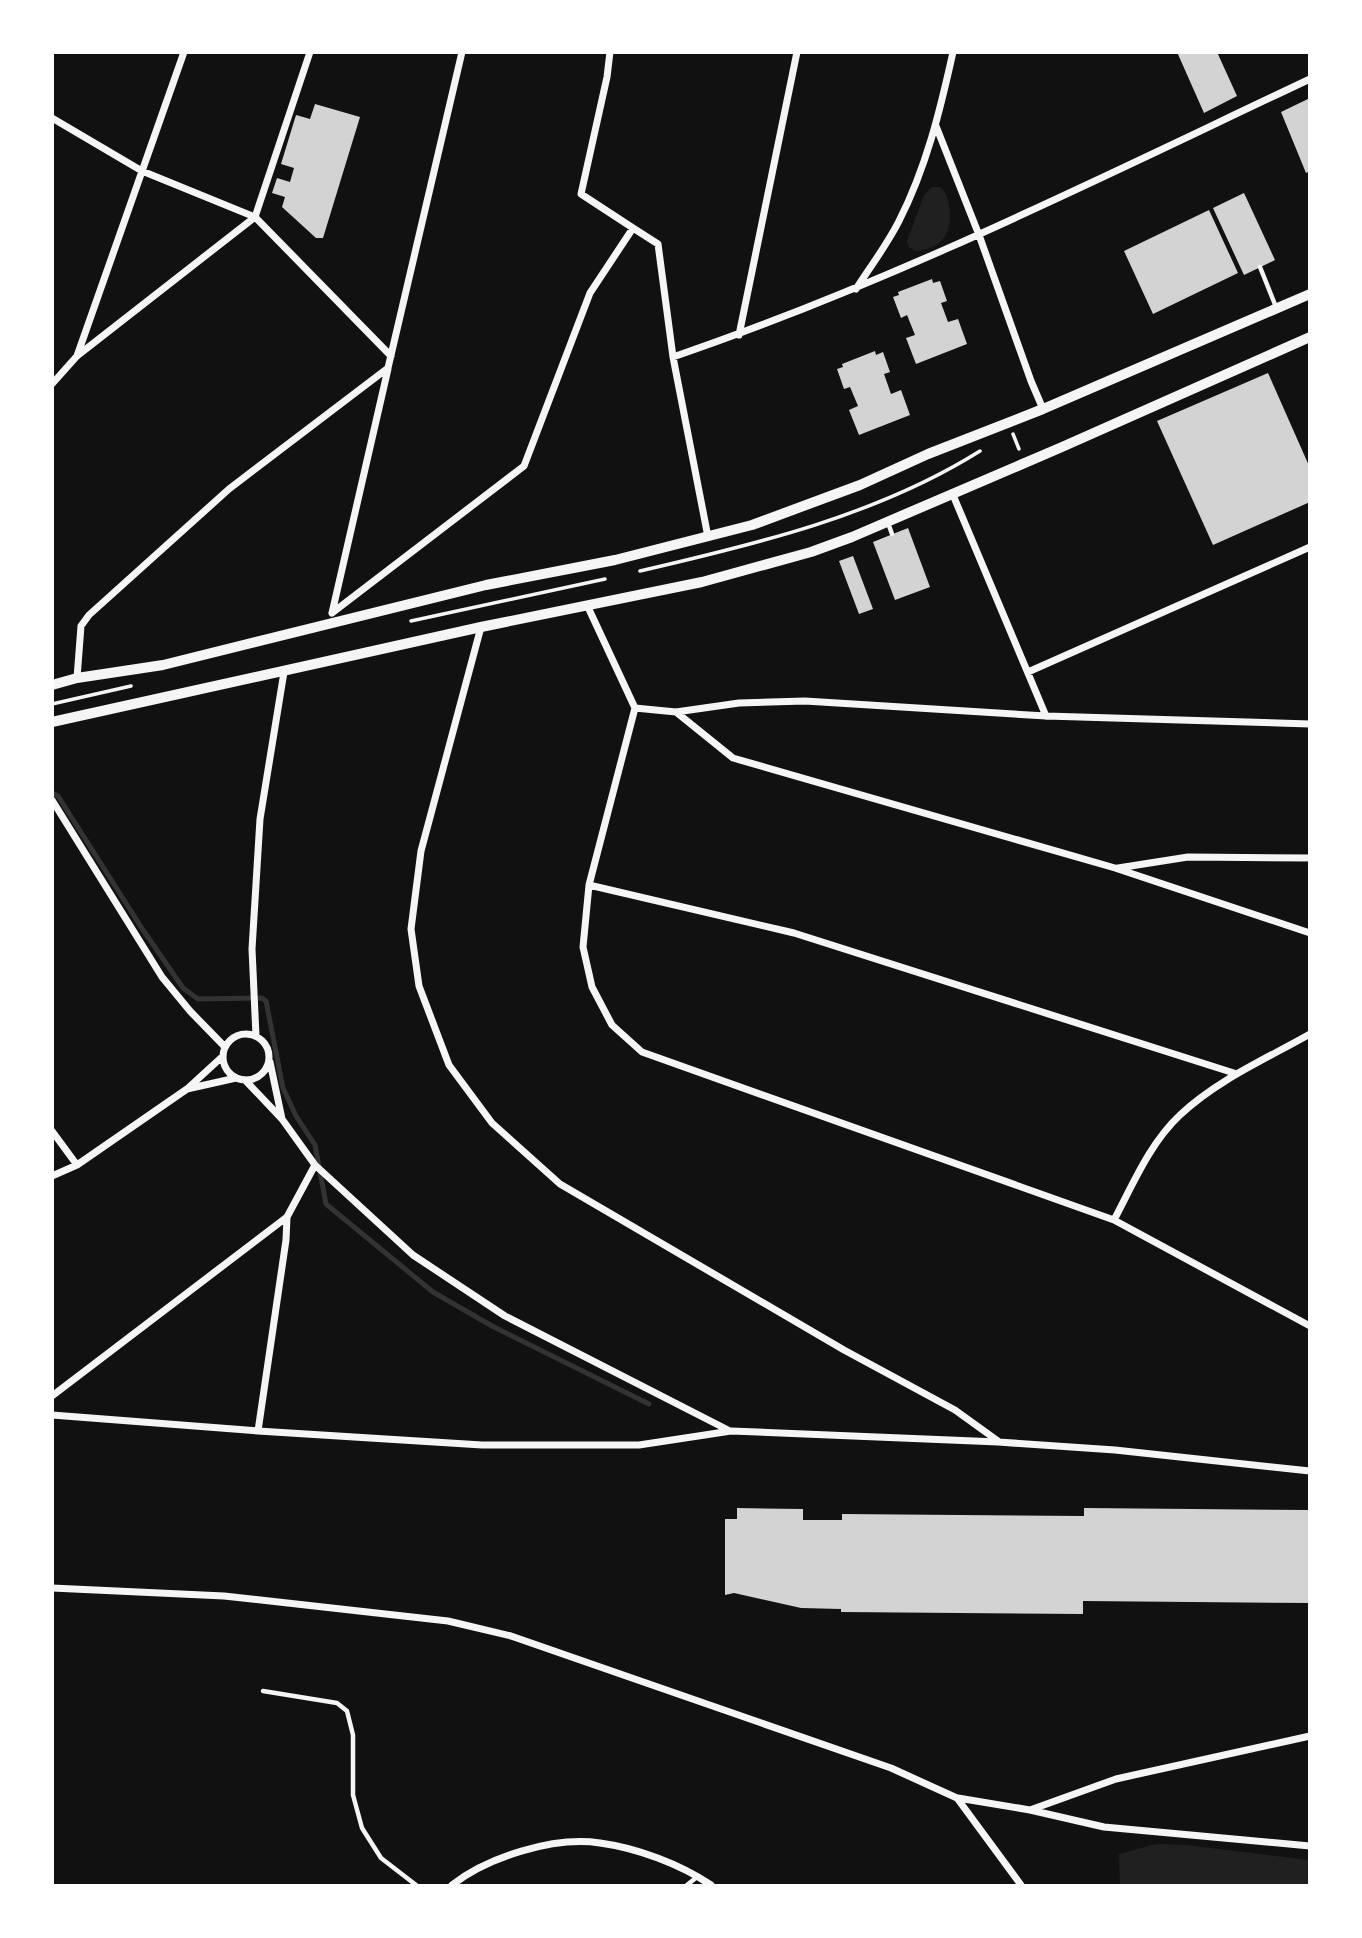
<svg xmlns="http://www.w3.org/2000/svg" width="1362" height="1938" font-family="'Public Sans',sans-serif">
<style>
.green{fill:#202020}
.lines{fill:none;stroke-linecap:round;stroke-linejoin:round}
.stream{stroke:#333;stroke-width:5}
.building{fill:#d3d3d3}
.path{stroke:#f5f5f5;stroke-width:3.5}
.service{stroke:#f5f5f5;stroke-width:4.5}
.minor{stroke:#f5f5f5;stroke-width:7}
.secondary{stroke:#f5f5f5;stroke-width:10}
</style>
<rect width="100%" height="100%" fill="#111"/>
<path class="green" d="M932,187H940C946,192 948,198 949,206C954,232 942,250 915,251L909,247L907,241L924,195Z
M1156,1844L1187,1845L1309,1860V1885H1120L1119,1854Z"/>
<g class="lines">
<path class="stream" d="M52,793L58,796L143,930L183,988L198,999L262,998L266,1001L283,1088L296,1116L315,1145L326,1204L433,1292L492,1326L649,1404"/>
</g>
<path class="building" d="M1177,52H1217L1237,96L1204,113Z
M1310,98V171L1306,173L1281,112Z
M315,104L360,117L323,238H316L282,207L285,197L272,193L277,178L290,182L294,168L281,164L296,115L310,119Z
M1244,193L1275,260L1244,275L1213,208Z
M1209,210L1238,273L1153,314L1124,251Z
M932,279L933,283L940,281L947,301L941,303L948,322L958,319L967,344L916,364L906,338L915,335L907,315L901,318L893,297L899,295L898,292Z
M875,351L876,355L883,352L890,372L884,374L891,394L901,390L910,415L859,435L849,410L858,406L850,387L844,389L837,369L843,367L842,364Z
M1268,373L1310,468V502L1213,545L1157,421Z
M908,528L930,587L895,600L873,542Z
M853,556L873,609L859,614L839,561Z
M737,1508L803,1509V1520H842V1514L1084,1516V1508L1310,1510V1603L1083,1601V1614L841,1612V1609L801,1608L734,1593L725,1595V1519H737Z"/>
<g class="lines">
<path class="path" d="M1013,434L1019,449
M640,571C757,544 878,515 980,451
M411,621L605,579
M52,704L131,686"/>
<path class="service" d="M1260,267L1276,307
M888,523L892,534
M263,1691L337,1703L347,1711L353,1735V1795L362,1828L381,1858L416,1885
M687,1885L697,1877"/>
<path class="minor" d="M610,52L607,77L581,194L633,228
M52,118L142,171L255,217L391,356
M936,126L979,235L1031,381L1043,409
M856,289C870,267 887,245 899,221C926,168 940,111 953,52
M739,335L797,52
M77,356L184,52
M673,357C893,282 1100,178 1310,79
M52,384L77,356L255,217L310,52
M953,495L1046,716
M587,605L635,708L589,885L583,947L592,987L612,1025L642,1052L1114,1220L1310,1326
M332,613L524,466L590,293L633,228L658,244L673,357L708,537
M332,613L388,369
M481,627L421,851L411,929L419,986L449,1065L492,1123L560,1184L844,1350L955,1410L998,1441
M1028,672L1310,547
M77,678L81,626L89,615L229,489L388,368L462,52
M635,708L676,712L739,703L805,701L1046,716L1310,724
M676,712L733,758L1115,868L1310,933
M52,800L162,977L190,1011L225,1047
M1118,868L1188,857L1310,858
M589,885L794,933L1237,1074
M223 1057a23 23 0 1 1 46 0a23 23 0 1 1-46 0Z
M256,1036L252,949L260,819L284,672
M270,1062L282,1119
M245,1080L282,1119L315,1165L413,1255L505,1316L730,1431
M187,1089L236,1078
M52,1131L77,1165
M52,1176L77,1165L187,1089L223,1056
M1114,1220C1133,1184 1150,1143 1180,1115C1217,1080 1266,1059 1310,1034
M52,1396L287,1217L315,1165
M52,1415L258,1431L482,1445H639L731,1431L998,1442L1115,1450L1310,1471
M258,1431L286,1240L287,1217
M52,1588L224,1596L448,1621L511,1636L891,1768L957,1798L1021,1885
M958,1798L1030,1810L1104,1827L1310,1846
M1030,1810L1116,1779L1310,1736
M452,1885C488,1857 554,1836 600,1843C637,1848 680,1864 711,1885"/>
<path class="secondary" d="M52,685L77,678L163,665L486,585L615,560L752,525L860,485L928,454L1043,409L1310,294
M52,722L481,627L702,582L811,552L852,537L1062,447L1310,337"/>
</g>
<rect width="1362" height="1938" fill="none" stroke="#ffffff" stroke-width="108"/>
</svg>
